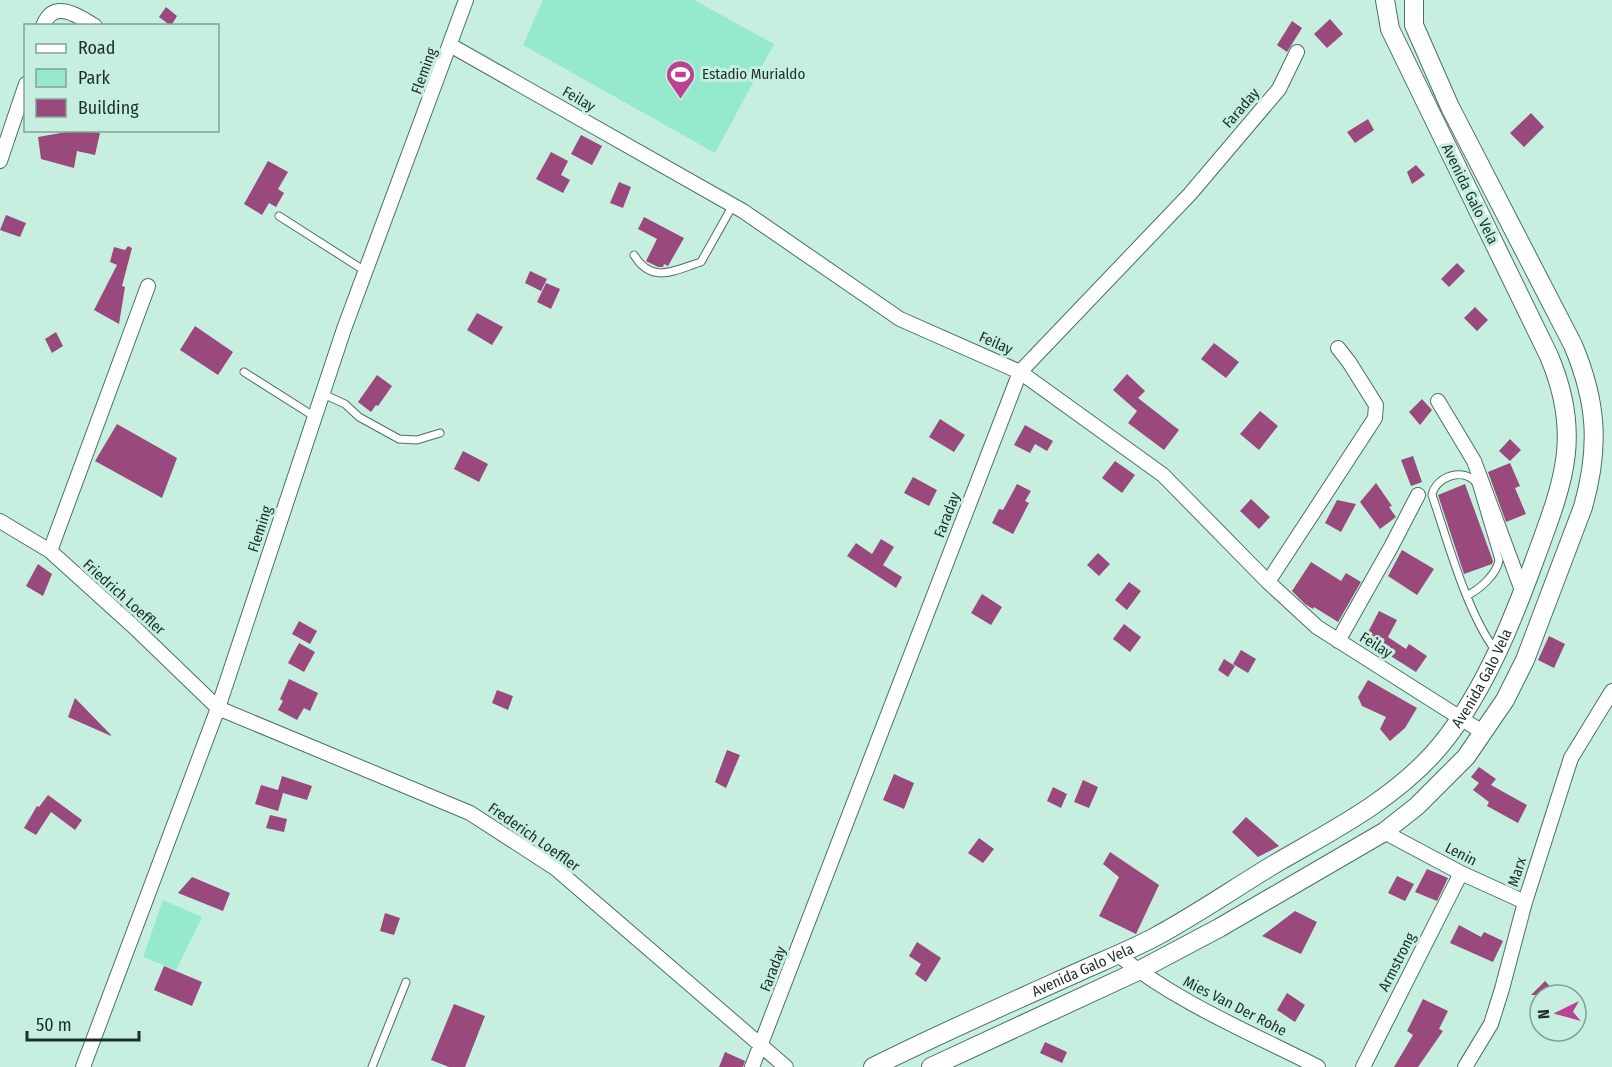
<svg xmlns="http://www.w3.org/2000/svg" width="1612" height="1067" font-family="'Fira Sans Condensed',sans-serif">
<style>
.green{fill:#95e9cd}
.building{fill:#9a497d}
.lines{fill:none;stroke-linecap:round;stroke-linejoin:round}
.service-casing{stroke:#4c7064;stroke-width:9}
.minor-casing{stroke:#4c7064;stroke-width:16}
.secondary-casing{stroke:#4c7064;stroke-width:20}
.service{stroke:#fff;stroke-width:7}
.minor{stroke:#fff;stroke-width:14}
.secondary{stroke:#fff;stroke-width:18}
.labels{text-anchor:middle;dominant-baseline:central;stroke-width:6;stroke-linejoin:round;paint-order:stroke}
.street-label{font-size:15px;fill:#1e2e28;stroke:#c6efdf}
.poi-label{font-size:15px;fill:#1e2e28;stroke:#c6efdf;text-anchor:start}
</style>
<rect width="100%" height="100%" fill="#c6efdf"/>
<path class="green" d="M543,0H694L774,44L715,153L523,45Z
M163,900L202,917L176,970L143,957Z"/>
<path class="building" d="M166,7L177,16L171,26L159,17Z
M1330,19L1343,34L1327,48L1314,34Z
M1292,21L1302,28L1287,52L1277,45Z
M1531,113L1544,127L1524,147L1510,133Z
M1368,119L1374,130L1355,143L1347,132Z
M78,130L100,133L95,155L77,151L74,168L41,159L38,137Z
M581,135L602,146L592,165L571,154Z
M551,152L568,161L561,175L570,180L563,193L536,179Z
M268,161L288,172L278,189L284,193L276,207L269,203L262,215L244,204Z
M1416,165L1425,175L1412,184L1407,172Z
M619,182L631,187L623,208L610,203Z
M6,215L26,223L20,237L0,230Z
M644,217L684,238L668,266L664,264L663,267H658L646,261L657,239L638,229Z
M128,246L132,248L122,286L125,287L119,324L94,310L117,265L110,262L114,247L125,250Z
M1457,263L1465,271L1449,287L1441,279Z
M530,271L547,279L541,291L525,283Z
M546,283L560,289L551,309L537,302Z
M1475,307L1488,320L1477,331L1464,318Z
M477,313L503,327L492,345L467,330Z
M195,326L233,352L218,375L180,350Z
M56,332L63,346L52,353L45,339Z
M1214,343L1239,362L1226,378L1201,359Z
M1127,374L1145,391L1138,398L1179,430L1164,450L1128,423L1137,411L1113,390Z
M377,375L392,386L378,406L376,405L371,412L358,402Z
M1422,399L1432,410L1420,425L1409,412Z
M1260,411L1278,426L1259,450L1240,434Z
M940,419L965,435L954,452L929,437Z
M117,424L177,458L162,498L95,461Z
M1025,425L1053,441L1047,451L1035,444L1030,453L1014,445Z
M1510,439L1521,450L1510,461L1499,451Z
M463,451L488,464L479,482L454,469Z
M1413,456L1422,482L1411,486L1401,460Z
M1115,461L1135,475L1122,493L1102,478Z
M1510,463L1520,486L1515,488L1526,514L1506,522L1488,472Z
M913,477L937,490L929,506L904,493Z
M1376,483L1392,506L1389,507L1396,517L1380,529L1360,502Z
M1017,484L1031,491L1025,501L1029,503L1013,534L992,523L999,509L1003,510Z
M1465,484L1493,561L1492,564L1464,574L1438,495Z
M1251,499L1270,517L1259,529L1240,511Z
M1337,500L1356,504L1341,532L1325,523Z
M881,539L894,547L883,565L902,577L896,588L847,556L856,543L872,554Z
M1402,550L1434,569L1417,595L1388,576Z
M1098,553L1110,564L1099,576L1087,565Z
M1311,562L1341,581L1346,573L1361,582L1338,622L1314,607L1313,609L1305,604L1292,591Z
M38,564L52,574L43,596L26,586Z
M1129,582L1141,591L1127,610L1115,600Z
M982,594L1002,607L991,625L971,613Z
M1379,611L1397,620L1388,637L1406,649L1409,644L1427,656L1416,672L1378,648V649L1363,642Z
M299,621L317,631L310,644L292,634Z
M1124,624L1141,637L1130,652L1113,639Z
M1549,636L1565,644L1554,668L1538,660Z
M299,643L315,652L304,672L288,663Z
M1241,650L1256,659L1248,673L1233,664Z
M1224,659L1235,666L1228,677L1218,670Z
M289,679L318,693L310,711L304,708L297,720L278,710L283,701L280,699Z
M1368,680L1417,708L1405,728L1390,741L1380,729L1386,717L1362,706L1358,697Z
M497,690L513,696L508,710L492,703Z
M75,698L111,735V736L68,717Z
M727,750L740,755L726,788L715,782Z
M1479,767L1496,779L1491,785L1527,805L1518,823L1487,806L1489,802L1473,790L1479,783L1471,777Z
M894,774L914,783L904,809L883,800Z
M282,776L312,786L307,800L283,793L278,811L255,804L261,785L278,790Z
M1083,780L1098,787L1089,808L1074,802Z
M1053,787L1067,794L1061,808L1047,801Z
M48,795L82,820L75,830L51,812L36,835L24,828L37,806L39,807Z
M270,815L287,819L284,832L266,828Z
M1246,817L1279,846L1258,857L1232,832Z
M979,838L994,849L983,863L968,853Z
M1110,852L1159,885L1136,934L1099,916L1119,877L1103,864Z
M1427,869L1448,878L1437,901L1415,892Z
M1397,876L1414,884L1405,901L1388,893Z
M192,877L230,893L223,911L178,893Z
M1295,911L1317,922L1301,954L1262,936Z
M385,913L400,918L394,935L380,931Z
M1459,925L1481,937L1484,932L1503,941L1493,962L1450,943Z
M917,942L941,958L926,982L915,974L921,964L909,956Z
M164,966L202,982L192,1006L154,990Z
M1545,981L1558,995H1531Z
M1287,993L1305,1005L1295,1022L1277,1010Z
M1423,999L1448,1011L1439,1029L1443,1031L1418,1067H1394L1413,1035L1407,1031Z
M454,1004L485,1016L465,1067H449L431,1060Z
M1045,1042L1067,1052L1062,1063L1040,1053Z
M725,1052L745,1061L743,1067H719Z"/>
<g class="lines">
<defs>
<path id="service" d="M279,216L365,271
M634,255C652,285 675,270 701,262L733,205
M244,372L315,417
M323,394L345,404L359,417L399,439L417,440L440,433
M1468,595C1480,589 1497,574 1499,560L1476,483C1464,467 1436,476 1432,495C1448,542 1466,610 1495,650
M372,1067L406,982"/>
<path id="minor" d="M43,26C53,0 74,13 95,26
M450,45L743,211L900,319L1020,372L1163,475L1268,582L1317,627L1484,733
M0,161L26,84
M1438,401L1474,461L1523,593
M0,521L50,551L133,626L218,708L470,813L555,868L786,1067
M50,551L148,286
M1268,582L1375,418L1376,405L1349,362L1338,348
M1338,641L1391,547L1418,495
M1384,832L1461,873L1525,902
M1117,954C1176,1002 1251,1033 1318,1067
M83,1067L218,708L344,329L466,0
M752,1067L1020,372L1190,194L1279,89L1297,52
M1363,1067L1461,873
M1465,1067L1491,1024L1502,989L1525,902L1571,758L1612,691"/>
<g id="secondary">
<path id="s1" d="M873,1067C939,1034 1007,1004 1074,974C1100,962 1128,951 1153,938C1196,915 1236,887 1278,862C1333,830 1389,802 1433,754C1480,702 1511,625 1535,559C1563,483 1583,436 1549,356L1390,29L1385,0"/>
<path d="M931,1067L1138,971L1219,928L1384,832L1417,806L1466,757L1505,700L1525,660L1583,507C1600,447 1597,402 1573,345L1450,107L1414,25V0"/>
</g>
</defs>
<use href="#service" class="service-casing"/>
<use href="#minor" class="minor-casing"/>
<use href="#secondary" class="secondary-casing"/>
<use href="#service" class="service"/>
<use href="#minor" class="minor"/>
<use href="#secondary" class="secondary"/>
</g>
<defs>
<symbol id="stadium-pin" viewBox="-11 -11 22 30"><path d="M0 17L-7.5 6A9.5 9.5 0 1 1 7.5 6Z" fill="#bc4193" stroke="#c6efdf"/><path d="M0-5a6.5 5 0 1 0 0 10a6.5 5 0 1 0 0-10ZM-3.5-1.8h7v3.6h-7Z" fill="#fff"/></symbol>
</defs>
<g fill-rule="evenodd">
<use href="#stadium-pin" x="664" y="58" width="33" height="45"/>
</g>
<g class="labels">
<g class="street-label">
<text transform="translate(424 71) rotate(-70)">Fleming</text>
<text transform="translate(579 99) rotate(30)">Feilay</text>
<text transform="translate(1241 108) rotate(-49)">Faraday</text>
<text transform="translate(1470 194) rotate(64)">Avenida Galo Vela</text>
<text transform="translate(996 343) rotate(24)">Feilay</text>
<text transform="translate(947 515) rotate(-69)">Faraday</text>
<text transform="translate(260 529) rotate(-72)">Fleming</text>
<text transform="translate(124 597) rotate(42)">Friedrich Loeffler</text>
<text transform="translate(1376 645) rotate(32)">Feilay</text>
<text stroke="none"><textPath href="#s1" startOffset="735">Avenida Galo Vela</textPath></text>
<text transform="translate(534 837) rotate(35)">Frederich Loeffler</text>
<text transform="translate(1461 854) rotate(27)">Lenin</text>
<text transform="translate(1517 872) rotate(-72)">Marx</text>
<text transform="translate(1397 962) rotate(-63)">Armstrong</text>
<text transform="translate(773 969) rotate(-69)">Faraday</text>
<text stroke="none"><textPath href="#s1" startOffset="231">Avenida Galo Vela</textPath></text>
<text transform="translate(1235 1006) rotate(27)">Mies Van Der Rohe</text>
</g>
<g class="poi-label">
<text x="702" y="74">Estadio Murialdo</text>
</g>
</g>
<rect x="24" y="24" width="195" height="108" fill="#c6efdf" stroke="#83a296" stroke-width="1.5"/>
<rect x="36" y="44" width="30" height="9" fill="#ffffff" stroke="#83a296" stroke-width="1.5"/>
<text x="78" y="54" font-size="18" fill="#1e2e28">Road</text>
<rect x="36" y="69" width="30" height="18" fill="#95e9cd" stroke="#83a296" stroke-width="1.5"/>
<text x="78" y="84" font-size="18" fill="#1e2e28">Park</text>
<rect x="36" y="99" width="30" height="18" fill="#9a497d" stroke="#83a296" stroke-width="1.5"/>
<text x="78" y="114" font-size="18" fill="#1e2e28">Building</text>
<g transform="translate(1558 1013) rotate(265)"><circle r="28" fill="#c6efdf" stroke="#83a296" stroke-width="1.5"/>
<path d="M0-4.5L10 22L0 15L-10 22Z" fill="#bc4193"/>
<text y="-9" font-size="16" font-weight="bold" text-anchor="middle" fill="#1e2e28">N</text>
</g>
<path d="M27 1031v9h112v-9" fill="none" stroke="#1e2e28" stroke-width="3"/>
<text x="36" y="1031" font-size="18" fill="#1e2e28" stroke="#c6efdf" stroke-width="4.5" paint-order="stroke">50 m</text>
</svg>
